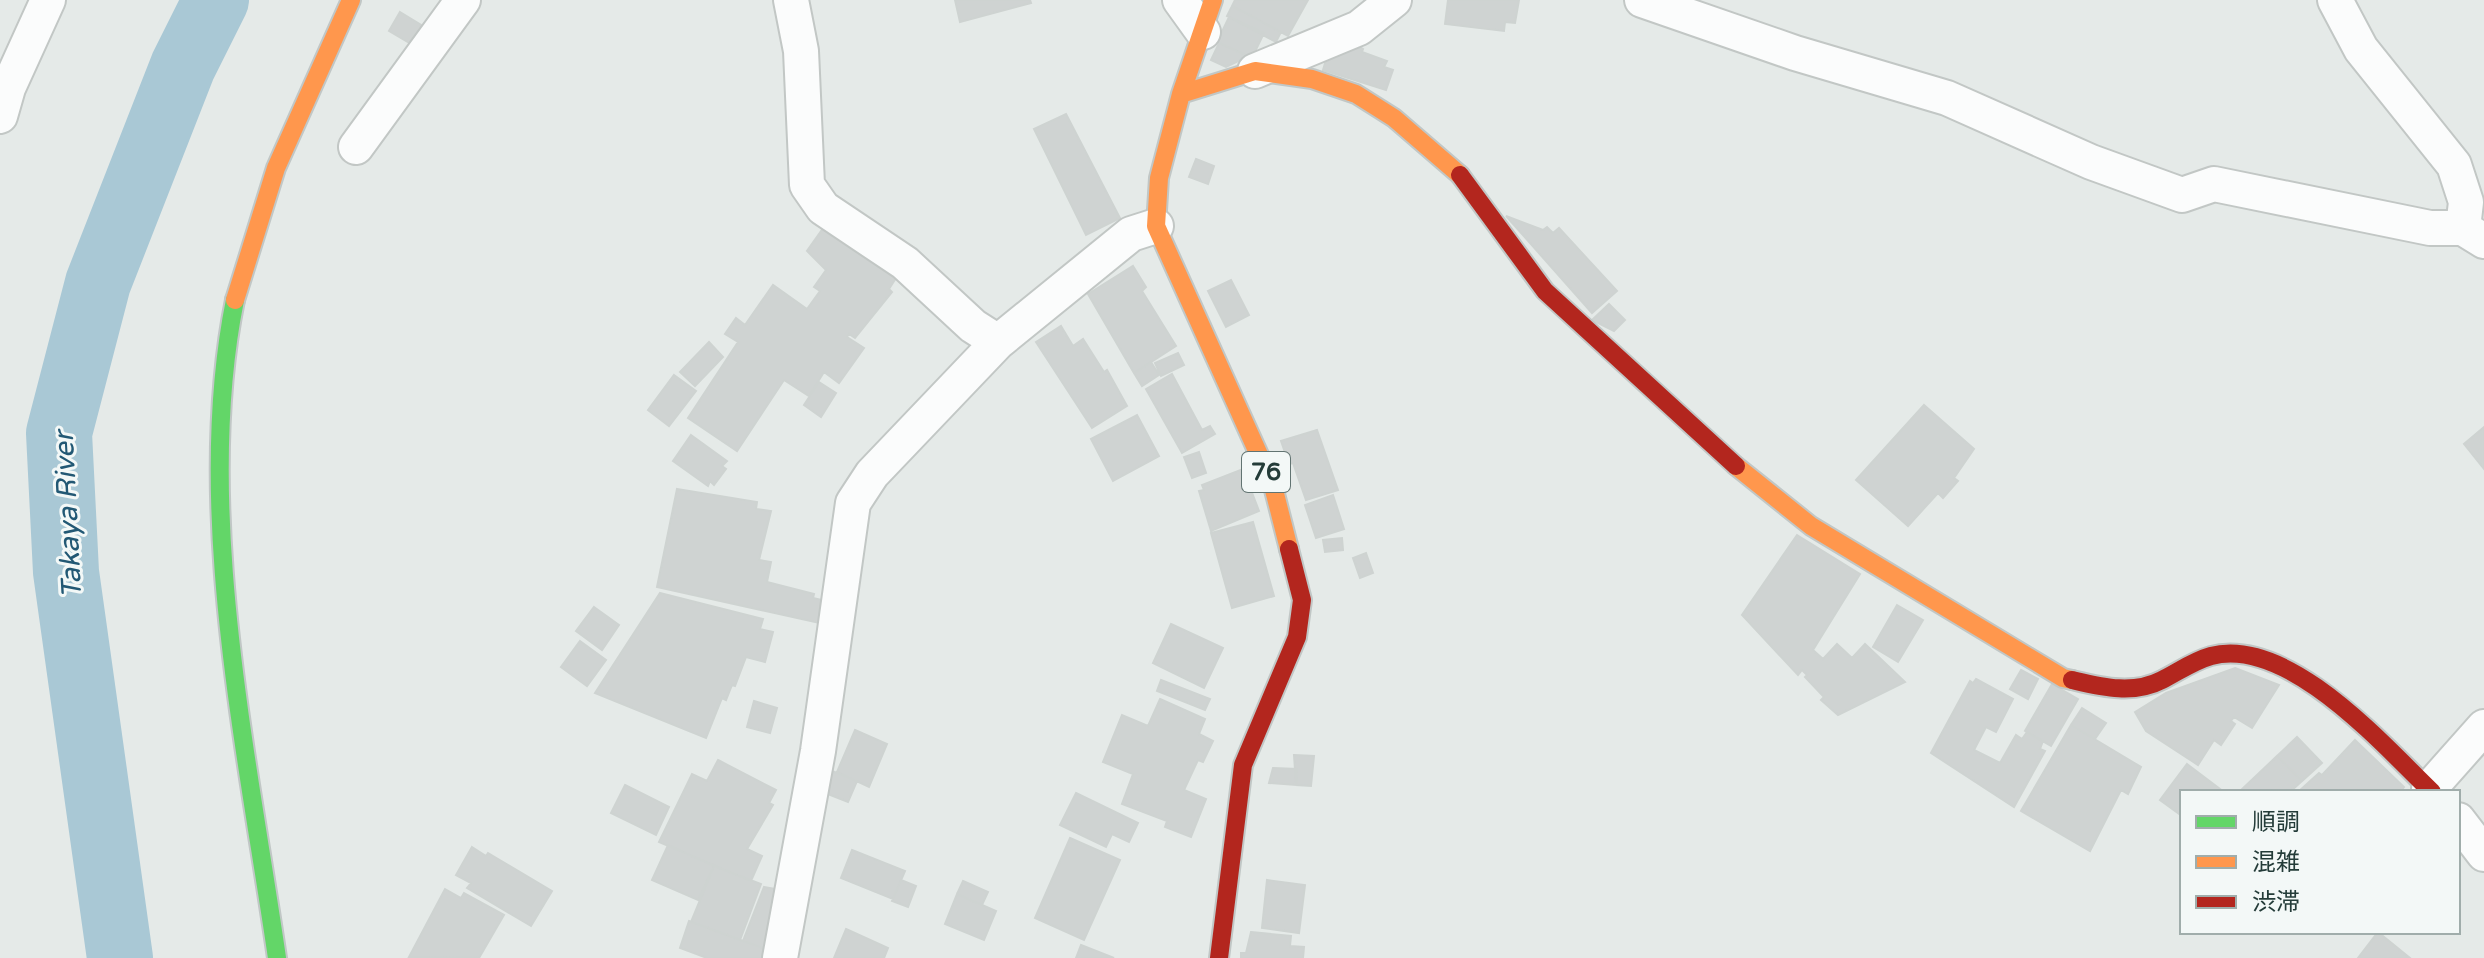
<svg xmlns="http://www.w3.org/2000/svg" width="2484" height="958" font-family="'Varela Round','Noto Sans JP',sans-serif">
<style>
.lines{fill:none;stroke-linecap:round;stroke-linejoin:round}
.river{stroke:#a9c8d5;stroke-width:66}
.building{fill:#cfd3d2;stroke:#ced3d1;stroke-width:2}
.street-casing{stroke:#c2c7c5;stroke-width:38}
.fast-casing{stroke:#c1c7c6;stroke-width:22}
.slow-casing{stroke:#c1c7c6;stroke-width:22}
.jam-casing{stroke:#c1c7c6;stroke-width:22}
.street{stroke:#fbfcfc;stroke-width:34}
.fast{stroke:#63d668;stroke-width:18}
.slow{stroke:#ff974d;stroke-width:18}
.jam{stroke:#b3261e;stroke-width:18}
.labels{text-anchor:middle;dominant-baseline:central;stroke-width:6;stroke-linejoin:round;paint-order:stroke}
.shield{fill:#f3f8f7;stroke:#627472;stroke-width:2}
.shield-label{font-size:24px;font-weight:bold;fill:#243c39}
.water-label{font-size:28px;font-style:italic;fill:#225874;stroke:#f3f8f7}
</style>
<rect width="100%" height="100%" fill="#e5eae8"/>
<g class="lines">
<path class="river" d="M120,958L66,572L59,433L98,283L183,66L216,0"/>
</g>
<path class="building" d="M955,0H1030L1031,3L960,22Z
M1235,0H1308L1288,36L1232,6Z
M1448,0H1519L1515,23L1505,22L1504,31L1445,24Z
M1232,6L1281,32L1276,42L1227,16Z
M400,12L423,26L411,44L389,31Z
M1229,17L1264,33L1252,58L1217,42Z
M1347,40L1363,49L1362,52L1387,61L1384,67L1393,70L1386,90L1323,70L1328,53Z
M1219,43L1249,56L1226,67L1211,60Z
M1066,114L1120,218L1086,235L1034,129Z
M1196,159L1214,166L1208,184L1189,177Z
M1506,216L1543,230L1547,227L1553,233L1559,228L1617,291L1592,313Z
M824,227L896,278L889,289L892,292L855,338L849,334L847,337L864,348L839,383L824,372L809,396L784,380L737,451L688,418L738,342L725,334L736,318L745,325L773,285L807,309L820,291L814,287L826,270L807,251Z
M1133,266L1146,287L1142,291L1176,346L1134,373L1088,294Z
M1231,280L1249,315L1226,327L1208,291Z
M1609,304L1625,320L1614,331L1592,320Z
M1061,326L1073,346L1083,339L1104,372L1107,370L1127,406L1092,428L1036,342Z
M709,342L723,357L695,386L680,372Z
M1178,353L1184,365L1161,376L1155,363Z
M1151,362L1159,375L1142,386L1134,373Z
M1172,374L1202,430L1210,426L1215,434L1182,453L1146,389Z
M674,375L696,391L669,426L648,410Z
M819,382L836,393L821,417L804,405Z
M1924,405L1974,449L1954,478L1958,481L1943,498L1938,493L1908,526L1856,480Z
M1137,415L1159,456L1113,481L1091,439Z
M2484,427V469L2464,444Z
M1317,430L1338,490L1306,500L1293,463L1289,464L1281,441Z
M691,435L727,461L722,466L726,469L714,485L710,481L708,486L673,461Z
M1199,452L1206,473L1192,478L1184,457Z
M1243,469L1259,511L1211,531L1199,491L1204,490L1202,485Z
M677,489L757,502L756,509L771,511L759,560L771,562L767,582L814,594L813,598L826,601L820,623L657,587Z
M1333,495L1344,529L1316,538L1305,505Z
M1253,522L1274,596L1232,608L1211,533Z
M1797,535L1860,574L1813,650L1823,659L1837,644L1852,658L1865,644L1905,682L1838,715L1821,700L1824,697L1805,677L1807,675L1802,670L1798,675L1742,615Z
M1342,538L1343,550L1325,552L1323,540Z
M1366,553L1373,573L1360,578L1353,558Z
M660,593L763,619L760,629L773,632L765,662L746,657L735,686L732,685L726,700L722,698L706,738L595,693Z
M1897,605L1923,620L1898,662L1873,647Z
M594,607L619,625L602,650L576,631Z
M1171,624L1223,648L1204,688L1153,663Z
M580,641L606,660L587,686L561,667Z
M2235,668L2279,685L2252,728L2234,717L2231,721L2235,724L2221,745L2214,740L2198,765L2146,731L2135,712L2166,693Z
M2021,670L2038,679L2028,699L2010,689Z
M1976,679L2013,699L1996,732L1986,727L1974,750L2000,763L2016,735L2022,739L2027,732L2043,741L2040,749L2045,751L2014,807L1931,753L1970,681L1973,683Z
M1161,680L1210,699L1205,710L1157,691Z
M2052,684L2078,699L2051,746L2025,731Z
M1160,699L1205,719L1199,734L1213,741L1203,762L1198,760L1184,790L1206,799L1191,837L1165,827L1167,821L1122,804L1133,774L1103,762L1122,715L1148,726Z
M754,701L777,708L770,733L747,727Z
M2082,708L2106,723L2095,739L2071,725Z
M2071,725L2141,767L2128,794L2121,790L2090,851L2021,811Z
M855,730L887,744L869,787L837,772Z
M2297,737L2322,763L2302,781L2277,756Z
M2355,740L2404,787L2400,792H2298L2319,773L2322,775Z
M1294,755L1314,756L1311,786L1296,785Z
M2277,756L2302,781L2290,792H2239Z
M718,760L776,790L769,803L773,805L747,849L762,856L751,881L659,842L692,774L707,781Z
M2187,764L2224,792H2182V816L2160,800Z
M1273,768L1297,769L1296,785L1269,783Z
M832,771L857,781L848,802L828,794Z
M625,785L669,807L656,835L611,813Z
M1076,793L1138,823L1129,842L1112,834L1106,847L1060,825Z
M1070,838L1120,860L1084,940L1035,918Z
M668,845L714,866L698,900L652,880Z
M472,847L486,856L488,853L552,891L531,926L467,888L471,883L456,875Z
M852,850L905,871L893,899L841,878Z
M714,866L761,884L740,940L691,922Z
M901,880L916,886L908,907L892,901Z
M1267,880L1305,885L1299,933L1262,928Z
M963,881L988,892L982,905L957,894Z
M764,887L787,891L768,950L743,941Z
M445,889L461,898L464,893L504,915L479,958L409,957Z
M957,894L996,911L984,940L945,924Z
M689,921L768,950L774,958H707L680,948Z
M846,929L888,948L884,958H834Z
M1251,932L1291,936L1290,946L1304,947L1303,958H1241V953H1246Z
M2378,932L2410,958H2358Z
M1081,945L1114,958H1076Z"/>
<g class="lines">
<defs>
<path id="street" d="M791,0L801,51L807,185L823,208L905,263L973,326L998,342
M1180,0L1203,32
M1642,0L1795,53L1947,98L2091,162L2182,195L2214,184L2430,228H2463
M2335,0L2361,49L2454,165L2466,202L2463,228L2484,241
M1255,71L1359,28L1394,0
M0,116L8,88L48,0
M356,147L463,0
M2429,789L2484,727
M2458,820L2484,854
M780,958L818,751L853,503L872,474L998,342L1131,234L1156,226"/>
<path id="fast" d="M235,300C193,507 247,751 277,958"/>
<path id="slow" d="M1213,0L1181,94L1159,178L1156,226L1273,486L1289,549
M1181,94L1255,71L1312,79L1356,94L1394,118L1460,175
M235,300L276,168L351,0
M1736,466L1811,526L2063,678L2072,680"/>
<path id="jam" d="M1460,175L1545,291L1736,466
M2072,680C2102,687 2133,695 2162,680C2178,672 2193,661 2211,656C2288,636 2382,744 2432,792
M1219,958L1243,765L1297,637L1302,600L1289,549"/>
</defs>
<use href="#street" class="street-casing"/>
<use href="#fast" class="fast-casing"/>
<use href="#slow" class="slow-casing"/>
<use href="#jam" class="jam-casing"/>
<use href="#street" class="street"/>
<use href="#fast" class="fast"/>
<use href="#slow" class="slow"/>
<use href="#jam" class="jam"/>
</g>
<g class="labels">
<rect class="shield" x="1242" y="452" width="48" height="40" rx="6"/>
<g class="shield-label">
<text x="1266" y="472">76</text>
</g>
<g class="water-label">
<text transform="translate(68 515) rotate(-93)">Takaya River</text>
</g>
</g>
<rect x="2180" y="790" width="280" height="144" fill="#f3f8f7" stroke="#a0adab" stroke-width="2"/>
<rect x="2196" y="816" width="40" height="12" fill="#63d668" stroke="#a0adab" stroke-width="2"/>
<text x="2252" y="830" font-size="24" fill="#243c39">順調</text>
<rect x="2196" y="856" width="40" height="12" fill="#ff974d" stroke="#a0adab" stroke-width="2"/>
<text x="2252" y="870" font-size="24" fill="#243c39">混雑</text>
<rect x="2196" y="896" width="40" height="12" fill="#b3261e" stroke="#a0adab" stroke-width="2"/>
<text x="2252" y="910" font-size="24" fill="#243c39">渋滞</text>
</svg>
